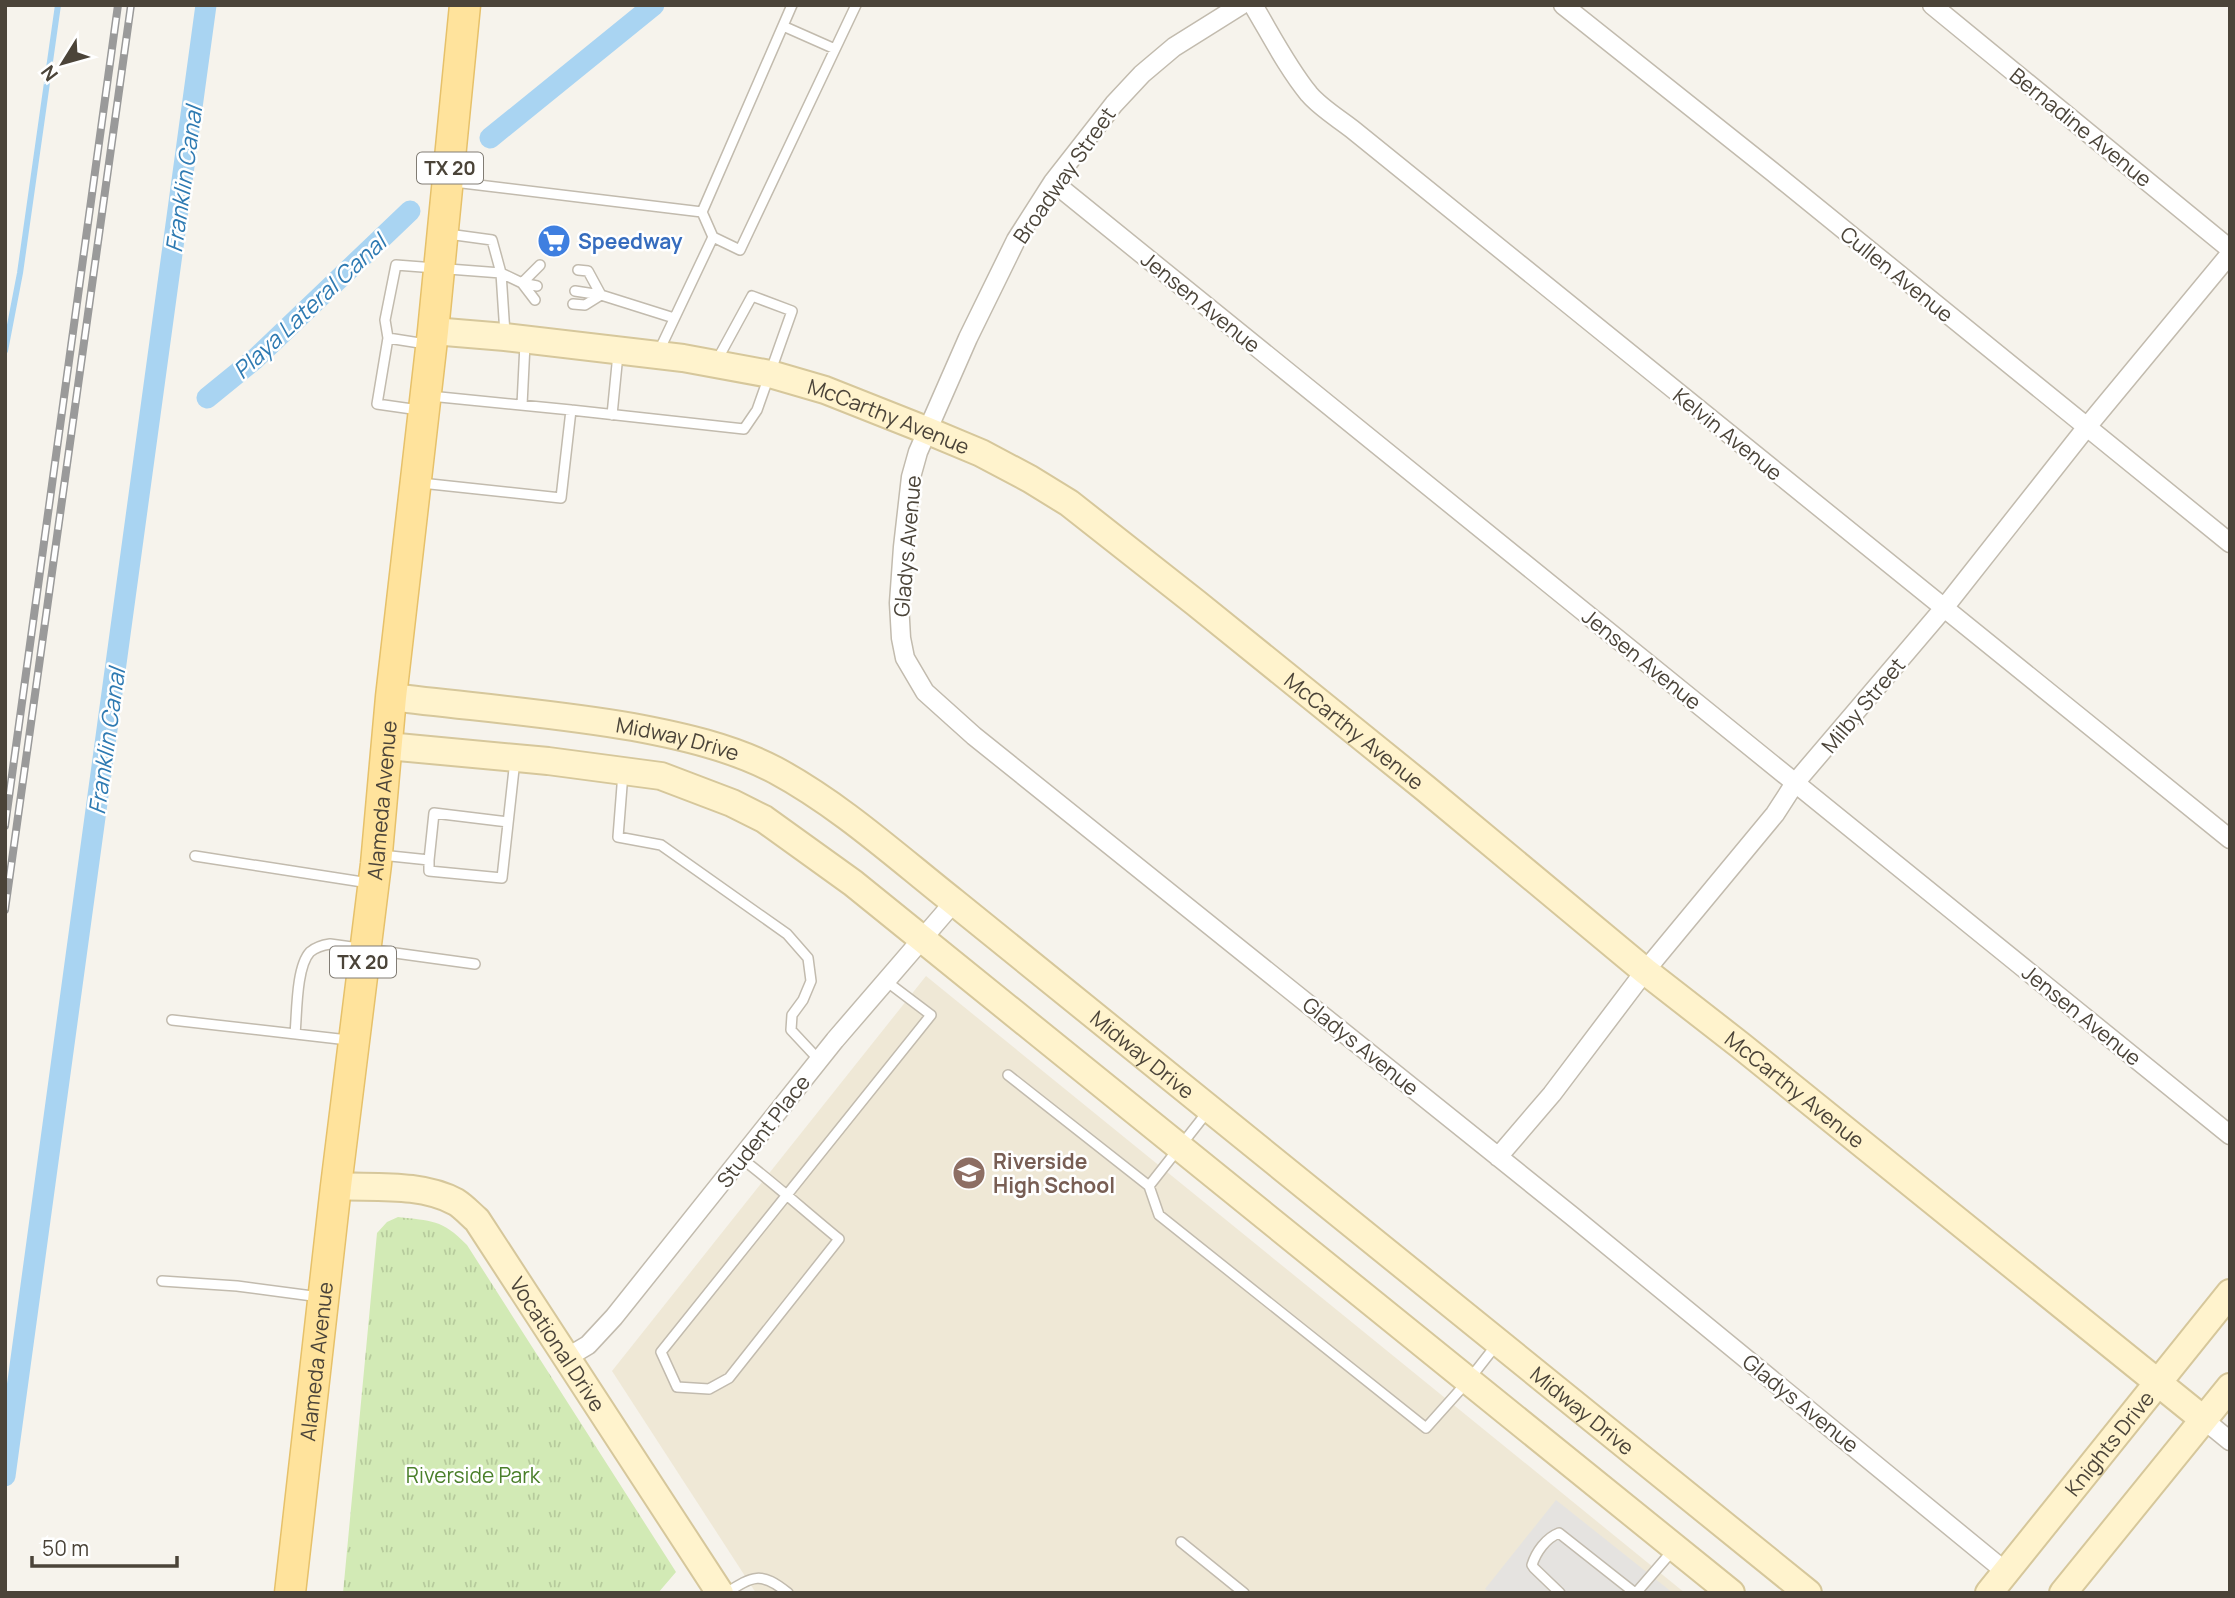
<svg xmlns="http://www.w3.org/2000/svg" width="2235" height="1598" font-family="Manrope,sans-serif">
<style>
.education{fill:#efe8d6}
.park{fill:url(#park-tufts)}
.parking{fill:#e5e3e0}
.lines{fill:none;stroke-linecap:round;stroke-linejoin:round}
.stream{stroke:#a9d4f2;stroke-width:6}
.canal{stroke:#a9d4f2;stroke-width:21}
.lane-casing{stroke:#c2bbae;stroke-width:12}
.street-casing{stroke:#c2bbae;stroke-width:21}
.secondary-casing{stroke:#d6c79b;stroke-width:30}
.primary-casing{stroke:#e6c16a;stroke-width:33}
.lane{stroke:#fff;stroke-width:9}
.street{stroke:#fff;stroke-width:18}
.secondary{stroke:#fff3cd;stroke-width:26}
.primary{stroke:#ffe39c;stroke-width:30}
.rail-casing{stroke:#9a9a9a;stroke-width:8}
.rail{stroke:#fff;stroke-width:5;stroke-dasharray:16;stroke-linecap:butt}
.labels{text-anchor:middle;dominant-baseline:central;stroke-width:5;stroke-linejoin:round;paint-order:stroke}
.shield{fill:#fff;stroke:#817c74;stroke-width:2}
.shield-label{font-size:19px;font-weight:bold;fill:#4b4439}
.street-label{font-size:21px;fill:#4b4439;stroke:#fff}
.shop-label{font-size:21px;font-weight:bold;fill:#366cbe;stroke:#fff;text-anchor:start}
.education-label{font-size:21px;font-weight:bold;fill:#785e54;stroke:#fff;text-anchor:start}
.park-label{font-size:21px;fill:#4a7f2a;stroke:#fff}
.water-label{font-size:23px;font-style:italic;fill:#2e7ab2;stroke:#fff}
</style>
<defs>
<pattern id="park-tufts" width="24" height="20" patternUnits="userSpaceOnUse" patternTransform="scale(1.75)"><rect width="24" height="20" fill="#d2eab5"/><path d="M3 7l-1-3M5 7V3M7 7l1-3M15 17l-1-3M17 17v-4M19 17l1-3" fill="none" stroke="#b6ca9c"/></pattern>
</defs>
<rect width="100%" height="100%" fill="#f6f3ec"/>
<path class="education" d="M926,976L1685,1593H756L612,1371Z"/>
<path class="park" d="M398,1217C431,1221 442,1219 467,1245L676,1572L658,1593H343L377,1233L387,1222Z"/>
<path class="parking" d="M1556,1500L1673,1593H1491L1485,1589Z"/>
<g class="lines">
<path class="stream" d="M5,351L20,273L58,5"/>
<path class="canal" d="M490,138L654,5
M207,398L255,359L410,211
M5,1476L206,5"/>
<defs>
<path id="lane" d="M792,5L702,212L713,237L740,250L856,5
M783,26L835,49
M454,182L702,212
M448,234L492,240L501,273L505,334
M575,291L601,295L674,318
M535,300L522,283L540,265
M573,304L585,305L601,295L588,271L578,270
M388,338L385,320L396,265L501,273L522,283L537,286
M658,353L713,237
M522,405L525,344
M419,410L377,404L388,338L426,344
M571,410L744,429L757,410L792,311L752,296L716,362
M612,415L618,354
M421,483L561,498L571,410L430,396
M623,773L618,837L661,845L787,934L808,958L811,981L803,1000L792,1015L791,1030L819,1060
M381,855L429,860L434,813L508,822
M195,856L369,883
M429,860V871L502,878L515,760
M172,1020L348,1040
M295,1034C297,1014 296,967 310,952C316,947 323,945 330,944L475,964
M1008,1075L1149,1186
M1208,1111L1149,1186L1159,1215L1426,1428L1468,1381L1497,1344
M741,1158C775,1184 806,1212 839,1239L729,1378L709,1389L677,1387L661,1352L931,1015L886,981
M162,1281L237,1286L320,1297
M1181,1542L1244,1593
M726,1593C753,1576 761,1571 788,1593
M1560,1593L1534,1568L1532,1565C1536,1552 1546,1538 1559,1533L1635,1593
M1636,1593L1674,1549"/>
<path id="street" d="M1241,5L1174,47L1142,74L1114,104L1053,182L1016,240L968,338L918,452L911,477L903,547L899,603L901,638L905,658L925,692L974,736L1572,1216L2006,1572
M1253,5C1271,35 1287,67 1309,94C1321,108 1338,118 1352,129L2230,839
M1563,5L1774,173L2230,543
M1932,5L2230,249
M1053,182L2230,1135
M1498,1157L1552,1094L1645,971L1775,814L1795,783L1944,608L2086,428L2230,254
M568,1357L588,1345L614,1317L835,1040L954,902
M2203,1419L2230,1441"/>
<g id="secondary">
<path id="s1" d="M433,331L505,337L683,358L770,374L825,390L926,430L981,453L1030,479L1069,503L1196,603L1425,788L1645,971L1740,1045L2203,1419"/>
<path id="s2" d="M391,697C472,707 553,713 633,727C681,736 731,747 775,770C840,805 896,856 954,902L1808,1593"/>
<path d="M387,746L548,761L661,776L732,803L764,819L853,883L1731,1593"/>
<path id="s3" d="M336,1186C375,1188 421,1183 456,1202C464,1207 470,1214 477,1220L720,1593"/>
<path id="s4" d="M1989,1593L2230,1293"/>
<path d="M2063,1593L2230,1387"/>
</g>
<g id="primary">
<path id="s5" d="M290,1593L336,1186L376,864L391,697L433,331L465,5"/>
</g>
</defs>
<use href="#lane" class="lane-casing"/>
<use href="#street" class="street-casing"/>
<use href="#secondary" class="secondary-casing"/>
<use href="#primary" class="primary-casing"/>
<use href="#lane" class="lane"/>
<use href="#street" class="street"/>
<use href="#secondary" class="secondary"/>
<use href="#primary" class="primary"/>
<defs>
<path id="rail" d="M5,826L118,5
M5,910L131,5"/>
</defs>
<use href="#rail" class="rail-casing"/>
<use href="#rail" class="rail"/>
</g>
<defs>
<symbol id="supermarket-disc" viewBox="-11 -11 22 22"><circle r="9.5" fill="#3f7fe0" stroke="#fff"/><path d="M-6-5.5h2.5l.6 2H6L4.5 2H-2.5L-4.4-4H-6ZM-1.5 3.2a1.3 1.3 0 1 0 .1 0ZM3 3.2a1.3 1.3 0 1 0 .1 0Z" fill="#fff"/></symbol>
<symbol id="school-disc" viewBox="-11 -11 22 22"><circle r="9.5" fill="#8d6e63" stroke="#fff"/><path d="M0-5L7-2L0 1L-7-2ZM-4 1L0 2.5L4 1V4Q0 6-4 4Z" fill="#fff"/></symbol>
</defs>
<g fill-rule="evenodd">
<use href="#supermarket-disc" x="535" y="222" width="38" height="38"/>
<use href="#school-disc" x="950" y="1154" width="38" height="38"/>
</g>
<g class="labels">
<g class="shield">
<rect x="417" y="152.5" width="66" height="31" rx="5"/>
<rect x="330" y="946.5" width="66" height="31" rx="5"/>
</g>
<g class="shield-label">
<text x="450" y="168">TX 20</text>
<text x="363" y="962">TX 20</text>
</g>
<g class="street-label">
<text transform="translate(2081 127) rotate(39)">Bernadine Avenue</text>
<text transform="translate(1064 175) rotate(-55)">Broadway Street</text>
<text transform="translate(1897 274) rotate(39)">Cullen Avenue</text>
<text transform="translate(1201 302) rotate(39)">Jensen Avenue</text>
<text stroke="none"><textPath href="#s1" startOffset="466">McCarthy Avenue</textPath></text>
<text transform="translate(1728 434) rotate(39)">Kelvin Avenue</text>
<text transform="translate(907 546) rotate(-85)">Gladys Avenue</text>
<text transform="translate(1642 659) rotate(39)">Jensen Avenue</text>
<text transform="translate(1863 705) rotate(-50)">Milby Street</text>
<text stroke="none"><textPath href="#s1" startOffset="1032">McCarthy Avenue</textPath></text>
<text stroke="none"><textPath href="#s2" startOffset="290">Midway Drive</textPath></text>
<text stroke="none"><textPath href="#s5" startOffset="798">Alameda Avenue</textPath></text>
<text transform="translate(2082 1015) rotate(39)">Jensen Avenue</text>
<text transform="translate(1361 1046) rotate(39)">Gladys Avenue</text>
<text stroke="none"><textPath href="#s2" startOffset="858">Midway Drive</textPath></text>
<text stroke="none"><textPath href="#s1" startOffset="1600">McCarthy Avenue</textPath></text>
<text transform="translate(763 1131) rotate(-52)">Student Place</text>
<text stroke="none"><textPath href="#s3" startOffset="298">Vocational Drive</textPath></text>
<text stroke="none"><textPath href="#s5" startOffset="233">Alameda Avenue</textPath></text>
<text transform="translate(1801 1403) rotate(39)">Gladys Avenue</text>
<text stroke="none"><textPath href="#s2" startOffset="1424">Midway Drive</textPath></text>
<text stroke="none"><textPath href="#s4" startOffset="192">Knights Drive</textPath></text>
</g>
<g class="shop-label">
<text x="578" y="241">Speedway</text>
</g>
<g class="education-label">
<text x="993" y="1161">Riverside<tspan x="993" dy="24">High School</tspan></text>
</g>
<g class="park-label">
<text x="473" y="1475">Riverside Park</text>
</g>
<g class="water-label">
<text transform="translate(183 179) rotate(-82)">Franklin Canal</text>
<text transform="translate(309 306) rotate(-43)">Playa Lateral Canal</text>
<text transform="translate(106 741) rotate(-82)">Franklin Canal</text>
</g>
</g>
<rect width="2235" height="1598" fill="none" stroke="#4b4439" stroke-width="14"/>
<g transform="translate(63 63) rotate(233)" stroke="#ffffff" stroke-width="5" paint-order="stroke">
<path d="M0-5L12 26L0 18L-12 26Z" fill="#4b4439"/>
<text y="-10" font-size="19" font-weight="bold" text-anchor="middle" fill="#4b4439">N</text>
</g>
<path d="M32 1556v10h145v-10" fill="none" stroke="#4b4439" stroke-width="3.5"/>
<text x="42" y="1556" font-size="21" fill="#4b4439" stroke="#ffffff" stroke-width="5" paint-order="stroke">50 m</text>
</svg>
